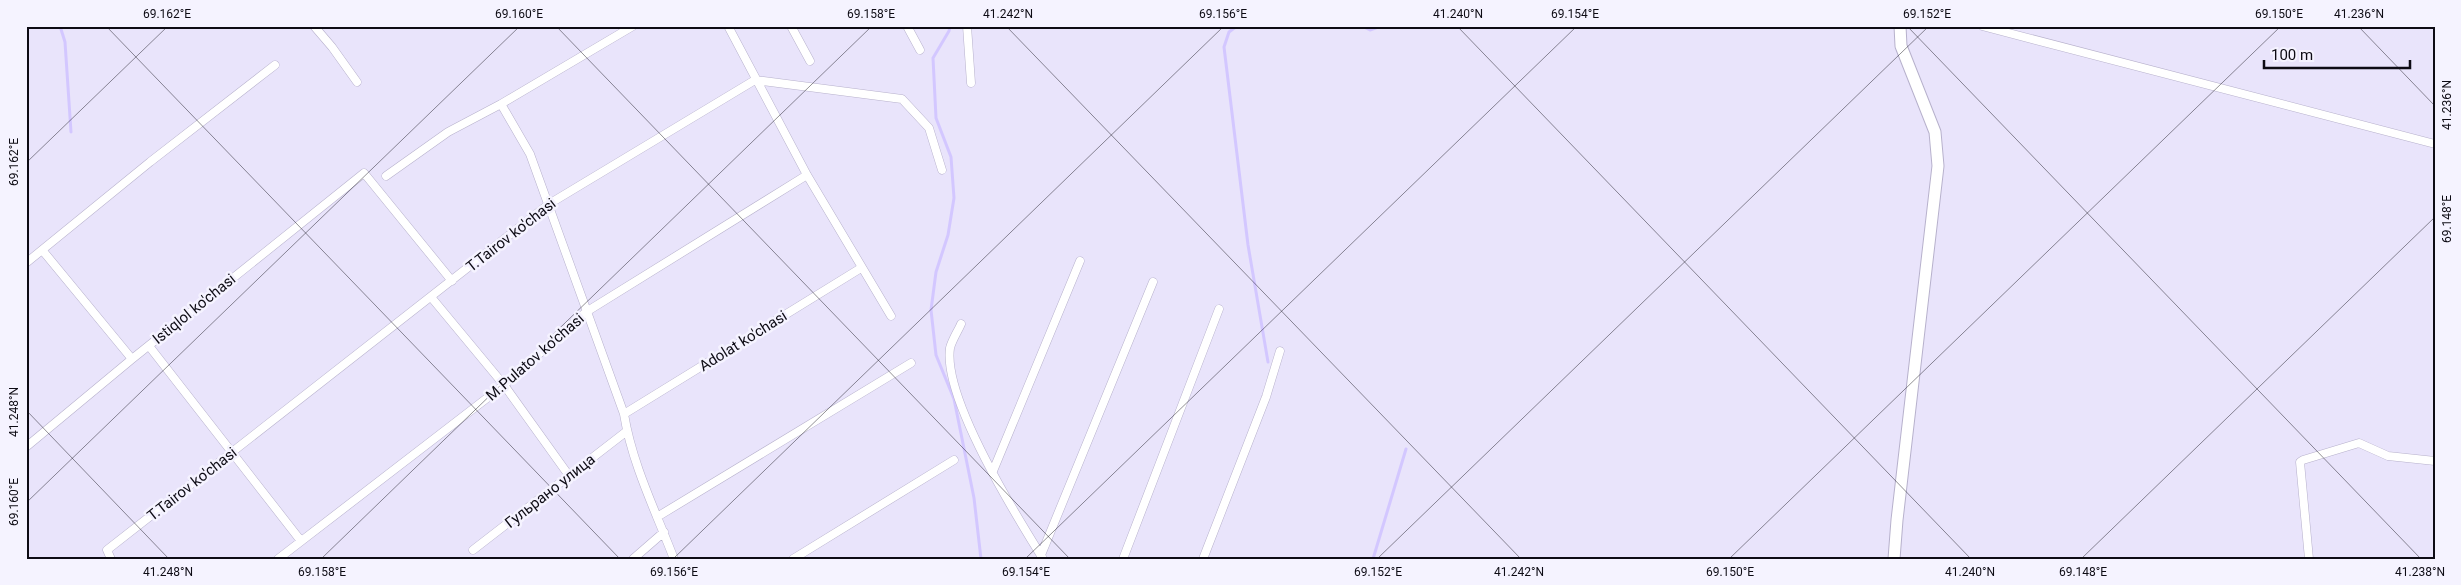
<svg xmlns="http://www.w3.org/2000/svg" width="2461" height="585" viewBox="0 0 2461 585" font-family="Roboto,sans-serif">
  <rect width="100%" height="100%" fill="#e9e4fb"/>
  <g fill="none" stroke-linecap="round" stroke-linejoin="round">
    <path stroke="#d3c7ff" stroke-width="3" d="M60 26 65 42 71 132
      M950 26 949 31 933 58 936 118 951 157 954 198 948 235 936 272 931 310 936 355 954 399 974 498 981 559
      M1237 26 1229 32 1224 47 1248 245 1268 362
      M1362 26 1370 30 1381 26
      M1373 559 1406 449"/>
    <g stroke="#b7b1cc" stroke-width="9">
      <path id="street" d="M314 26 332 47 357 82
        M633 26 501 104 530 154 624 414C632 464 656 512 674 559
        M728 26 807 175 891 316
        M791 26 810 61
        M907 26 920 50
        M967 26 971 83
        M1982 26 2435 144
        M386 176 448 132 501 104
        M43 251 132 359
        M26 263 150 162 275 65
        M431 297 504 385 570 477
        M961 324C958 331 952 340 950 348 943 397 1015 514 1042 557
        M149 346 301 541
        M624 414 861 268
        M26 447 132 359 364 173 452 281
        M993 471 1080 261
        M657 517 911 363
        M473 550 627 431
        M1041 555 1153 282
        M111 559 107 550 549 204 755 80 902 99 929 128 942 170
        M278 559 504 385 586 312 807 175
        M633 559 664 532
        M793 559 954 460
        M1123 559 1219 309
        M1203 559 1266 397 1280 351
        M2309 559 2300 462 2303 460 2359 443 2388 456 2435 461"/>
    </g>
    <g stroke="#b7b1cc" stroke-width="13">
      <path id="secondary" d="M1894 559 1897 520 1938 166 1935 132 1901 46 1900 26"/>
    </g>
    <use href="#street" stroke="#fff" stroke-width="8"/>
    <use href="#secondary" stroke="#fff" stroke-width="11"/>
  </g>
  <path fill="none" stroke="#0d0b14" stroke-width="1" stroke-opacity="0.45" d="M106 26 620 559M556 26 1070 559M1006 26 1521 559M1457 26 1971 559M1907 26 2421 559M2358 26 2435 106M26 163 168 26M26 410 169 559M26 503 520 26M321 559 872 26M673 559 1224 26M1025 559 1577 26M1377 559 1929 26M1729 559 2281 26M2081 559 2435 217M2433 559 2435 557"/>
  <g text-anchor="middle" dominant-baseline="central" stroke-width="5" stroke-linejoin="round" paint-order="stroke">
    <g font-size="15" fill="#0d0b14" stroke="#f5f3ff">
      <text transform="translate(511 235) rotate(-38)">T.Tairov ko'chasi</text>
      <text transform="translate(194 309) rotate(-39)">Istiqlol ko'chasi</text>
      <text transform="translate(743 341) rotate(-32)">Adolat ko'chasi</text>
      <text transform="translate(535 357) rotate(-41)">M.Pulatov ko'chasi</text>
      <text transform="translate(192 484) rotate(-38)">T.Tairov ko'chasi</text>
      <text transform="translate(550 491) rotate(-38)">Гульрано улица</text>
    </g>
  </g>
  <rect width="2461" height="585" fill="none" stroke="#f5f3ff" stroke-width="55"/>
  <path d="M2264 60v8h146v-8" fill="none" stroke="#0d0b14" stroke-width="2.5"/>
  <text x="2271" y="60" font-size="15" fill="#0d0b14" stroke="#f5f3ff" stroke-width="4" paint-order="stroke">100 m</text>
  <rect x="28" y="28" width="2406" height="530" fill="none" stroke="#0d0b14" stroke-width="2"/>
  <g font-size="12" text-anchor="middle" fill="#0d0b14">
    <text x="167" y="18">69.162°E</text>
    <text x="519" y="18">69.160°E</text>
    <text x="871" y="18">69.158°E</text>
    <text x="1008" y="18">41.242°N</text>
    <text x="1223" y="18">69.156°E</text>
    <text x="1458" y="18">41.240°N</text>
    <text x="1575" y="18">69.154°E</text>
    <text x="1927" y="18">69.152°E</text>
    <text x="2279" y="18">69.150°E</text>
    <text x="2359" y="18">41.236°N</text>
    <text transform="translate(2447 105) rotate(-90)" y="4">41.236°N</text>
    <text transform="translate(14 162) rotate(-90)" y="4">69.162°E</text>
    <text transform="translate(2447 219) rotate(-90)" y="4">69.148°E</text>
    <text transform="translate(14 412) rotate(-90)" y="4">41.248°N</text>
    <text transform="translate(14 502) rotate(-90)" y="4">69.160°E</text>
    <text x="168" y="576">41.248°N</text>
    <text x="322" y="576">69.158°E</text>
    <text x="674" y="576">69.156°E</text>
    <text x="1026" y="576">69.154°E</text>
    <text x="1378" y="576">69.152°E</text>
    <text x="1519" y="576">41.242°N</text>
    <text x="1730" y="576">69.150°E</text>
    <text x="1970" y="576">41.240°N</text>
    <text x="2083" y="576">69.148°E</text>
    <text x="2420" y="576">41.238°N</text>
  </g>
</svg>
